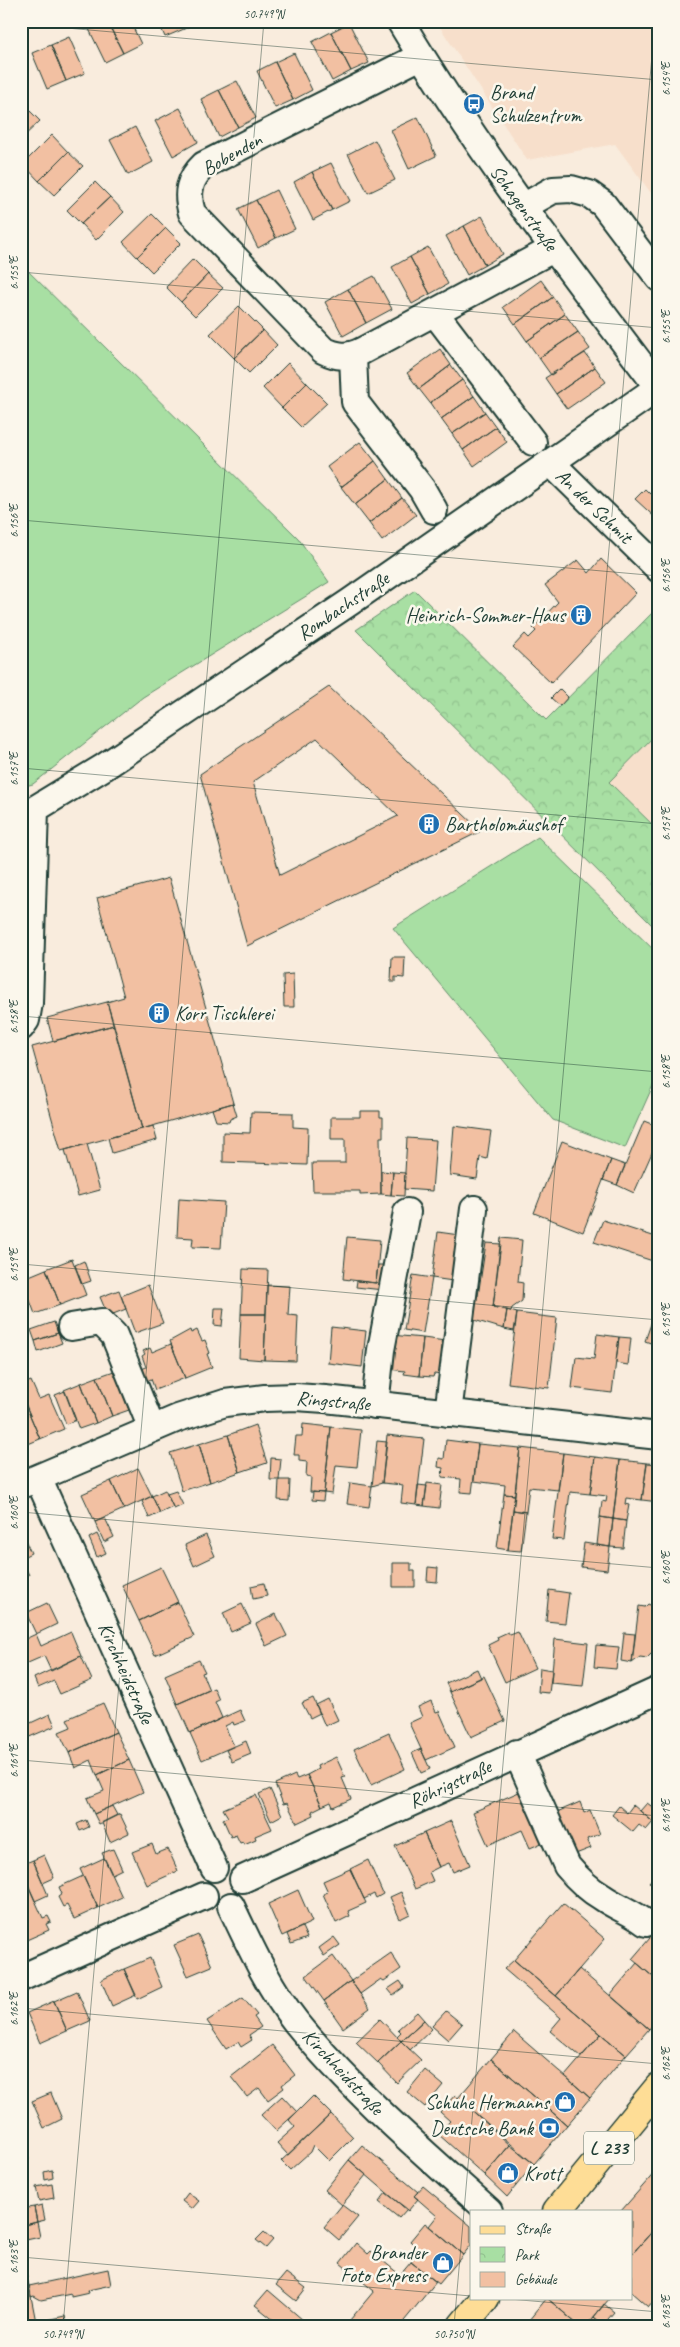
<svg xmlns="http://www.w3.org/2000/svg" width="680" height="2347" viewBox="0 0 680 2347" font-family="Caveat,sans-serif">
  <defs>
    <pattern id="park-crowns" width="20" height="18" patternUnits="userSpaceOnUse" patternTransform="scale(1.25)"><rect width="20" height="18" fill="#a8dfa3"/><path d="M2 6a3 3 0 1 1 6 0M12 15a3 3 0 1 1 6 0" fill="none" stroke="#90c08d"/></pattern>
  </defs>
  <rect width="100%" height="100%" fill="#f9ecdd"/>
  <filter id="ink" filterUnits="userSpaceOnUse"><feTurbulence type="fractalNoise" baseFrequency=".02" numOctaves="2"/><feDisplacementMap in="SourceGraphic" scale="10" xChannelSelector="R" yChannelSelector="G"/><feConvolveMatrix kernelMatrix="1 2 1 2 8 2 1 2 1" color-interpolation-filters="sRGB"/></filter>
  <g filter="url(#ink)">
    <path fill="#f7dfcb" d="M436 21H659V204L615 144 527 160Z
      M659 731V831L609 782Z"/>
    <path fill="#a8dfa3" stroke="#648e6c" d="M21 264 298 538 329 582 143 697 33 784 21 787Z
      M538 837 659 955V1072L625 1148 553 1120 393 928Z"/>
    <path fill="url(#park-crowns)" stroke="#648e6c" d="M415 590 546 720 659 606V731L609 782 659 831V932L356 630Z"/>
    <path fill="#f2c0a2" stroke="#1f3d34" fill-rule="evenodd" d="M95 21H107L123 53 105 62 87 25Z
      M107 21H130L141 44 123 53Z
      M158 21H181L184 29 165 37Z
      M181 21H199L184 29Z
      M643 21H659V37Z
      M349 23 369 63 351 71 331 32Z
      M331 32 351 71 332 81 312 42Z
      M69 37 85 73 66 81 51 45Z
      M51 45 66 81 47 89 32 53Z
      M294 53 312 90 293 100 275 62Z
      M275 62 293 100 275 108 257 71Z
      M237 81 256 118 238 127 219 90Z
      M219 90 238 127 219 137 201 99Z
      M25 106 40 121 21 139V110Z
      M180 108 198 142 173 156 155 121Z
      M418 117 436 156 409 169 391 130Z
      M135 127 153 162 128 175 110 140Z
      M52 135 68 152 39 181 23 164Z
      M375 140 395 180 368 193 348 154Z
      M68 152 83 166 54 195 39 181Z
      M331 163 350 201 332 210 312 172Z
      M312 172 332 210 313 220 294 182Z
      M95 182 110 197 81 224 67 210Z
      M276 190 295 229 276 238 256 200Z
      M110 197 124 212 96 240 81 224Z
      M256 200 276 238 258 248 238 209Z
      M152 214 166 228 137 257 123 242Z
      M482 216 503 254 485 265 464 226Z
      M464 226 485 265 467 275 446 236Z
      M166 228 181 243 152 272 137 257Z
      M428 247 448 284 430 294 410 257Z
      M410 257 430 294 412 304 392 267Z
      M193 259 208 274 181 302 166 287Z
      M208 274 223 288 195 316 181 302Z
      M374 276 392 309 366 323 348 289Z
      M541 280 553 297 515 324 503 307Z
      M348 289 366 323 343 336 325 302Z
      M553 297 565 314 527 341 515 324Z
      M239 306 263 330 234 358 210 334Z
      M565 314 578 332 539 358 527 341Z
      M263 330 277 345 249 373 234 358Z
      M578 332 590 349 551 375 539 358Z
      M440 349 451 365 419 389 407 373Z
      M585 353 595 367 556 394 545 378Z
      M288 363 307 383 282 408 263 388Z
      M451 365 462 380 430 403 419 389Z
      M595 367 606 382 567 409 556 394Z
      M462 380 474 396 441 419 430 403Z
      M307 383 327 403 301 427 282 408Z
      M474 396 485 412 452 434 441 419Z
      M485 412 496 427 463 450 452 434Z
      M496 427 507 442 474 466 463 450Z
      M360 442 375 461 341 487 327 467Z
      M375 461 388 479 355 505 341 487Z
      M388 479 402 498 369 523 355 505Z
      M659 485V521L635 499 645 489 650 494Z
      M402 498 416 515 382 541 369 523Z
      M601 559 636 593 551 683 513 647 525 634 529 638 536 631 533 628 558 602 545 585 578 560 589 573Z
      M329 687 481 831 247 946 200 774ZM317 738 398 816 280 875 253 782Z
      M560 689 568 697 560 706 551 698Z
      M169 878 233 1103 142 1129 107 1002 124 997 97 898Z
      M392 957H405L404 978 395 977V982H391Z
      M293 974 294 1007H284L283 975Z
      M107 1002 114 1025 53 1041 47 1018Z
      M114 1025 142 1129 61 1151 32 1047Z
      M233 1103 237 1116 230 1119 229 1122 216 1121 212 1109Z
      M360 1111H380V1117H383V1137H380L381 1194 360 1195V1191H313L312 1163H345V1139H331V1117H360Z
      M251 1112 293 1113V1127L308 1128 307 1165 223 1162V1132L250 1133Z
      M644 1121 659 1127V1137L634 1193 617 1185Z
      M153 1126 157 1140 112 1153 108 1138Z
      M454 1126 491 1131 487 1159 480 1157 477 1179 450 1175Z
      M407 1138 436 1140 432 1191 404 1189Z
      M562 1141 611 1160 583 1232 534 1213Z
      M87 1144 100 1190 78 1196 65 1150Z
      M611 1160 625 1165 617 1185 603 1180Z
      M381 1171 393 1172 391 1195 381 1194Z
      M393 1172 405 1173 404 1196 391 1195Z
      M179 1199 224 1202 221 1248 192 1247 193 1238 177 1237Z
      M603 1220 659 1238V1263L594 1242Z
      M438 1232 466 1236 460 1282 432 1278Z
      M347 1237 380 1240 376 1283 343 1279Z
      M501 1238 522 1240 518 1282 523 1283 522 1301 512 1308 511 1311 493 1307Z
      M486 1243 501 1244 493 1307 507 1310 504 1329 464 1317 470 1293 478 1296Z
      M72 1259 86 1295 60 1305 46 1269Z
      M84 1261 91 1281 82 1284 75 1265Z
      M378 1265H386L383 1290 356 1287 357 1281 376 1283Z
      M46 1269 60 1305 35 1314 22 1279Z
      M243 1269 268 1270 266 1314H241Z
      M413 1275 432 1278 423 1333 404 1330Z
      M148 1285 163 1323 135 1333 121 1296Z
      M267 1285 290 1286 288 1315 298 1316 296 1361 264 1360Z
      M119 1290 126 1309 108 1316 100 1297Z
      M659 1301V1346L645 1341Z
      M215 1308H224L222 1326 214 1325Z
      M507 1310 517 1313 514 1331 504 1329Z
      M517 1313 557 1318 549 1388 508 1383Z
      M241 1314H266L264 1360 239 1358Z
      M54 1322 58 1333 35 1341 31 1330Z
      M331 1327 366 1331 362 1367 328 1363Z
      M190 1330 191 1333 197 1330 202 1341 205 1340 210 1353 207 1354 212 1367 185 1378 170 1341Z
      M58 1333 62 1343 38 1352 35 1341Z
      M597 1334 619 1337 612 1393 572 1388 576 1357 594 1359Z
      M391 1335 423 1338 419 1376 404 1374 405 1371 388 1369Z
      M619 1337 631 1338 628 1365 616 1363Z
      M423 1338 453 1342 449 1376 434 1374 433 1377 419 1376Z
      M171 1344 185 1378 155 1390 151 1379 145 1382 140 1370 146 1367 142 1356 145 1354 143 1351 150 1348 152 1352Z
      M114 1371 129 1410 112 1416 97 1377Z
      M97 1377 112 1416 96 1423 81 1383Z
      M31 1381 39 1399 49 1395 64 1429 40 1439 21 1394V1385Z
      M81 1383 96 1423 79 1429 64 1390Z
      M65 1391 76 1420 66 1424 55 1395Z
      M21 1394 40 1439 21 1447Z
      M303 1424 331 1427 324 1493 310 1492 311 1477 306 1476 307 1462 299 1461V1455H294L296 1436H302Z
      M255 1425 267 1463 240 1472 228 1435Z
      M331 1427 361 1430 357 1467 336 1465 332 1494 324 1493Z
      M228 1435 240 1472 210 1482 199 1444Z
      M387 1435 424 1439 416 1505 401 1503 403 1485 382 1483Z
      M446 1440 478 1444 472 1493 460 1492 461 1479 442 1477 443 1468 438 1467 439 1458 444 1459Z
      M377 1441 387 1442 382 1483 372 1486Z
      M199 1444 210 1482 182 1491 170 1453Z
      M478 1444 520 1448 515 1495 504 1494 505 1485 474 1481Z
      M520 1448 563 1453 558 1490 529 1487 526 1512 513 1510Z
      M563 1453 595 1457 590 1494 570 1492 564 1540 552 1539Z
      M595 1457 620 1460 613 1519 600 1517 602 1501 606 1502 607 1496 590 1494Z
      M271 1458 281 1459 279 1480H270Z
      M620 1460 647 1463 642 1500 626 1498 625 1504 629 1505 626 1521 613 1519Z
      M647 1463 659 1464V1502L642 1500Z
      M138 1468 152 1496 124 1509 111 1481Z
      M279 1480H290L289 1501 278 1500Z
      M111 1481 124 1509 95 1522 82 1494Z
      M350 1483 372 1486 369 1507 347 1504Z
      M427 1483 442 1485 439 1508 424 1506Z
      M418 1485 427 1486 424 1506 416 1505Z
      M165 1490 173 1507 160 1513 152 1496Z
      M176 1491 183 1505 174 1509 167 1494Z
      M313 1492 324 1493 323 1501 312 1500Z
      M504 1494 515 1495 508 1550 497 1548Z
      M152 1496 160 1513 149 1518 142 1501Z
      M513 1510 526 1512 521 1551 508 1550Z
      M600 1517 613 1519 610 1547 597 1545Z
      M105 1518 114 1537 104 1542 95 1522Z
      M613 1519 626 1521 623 1548 610 1547Z
      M21 1531 31 1553 21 1558Z
      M97 1534 106 1553 97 1557 89 1538Z
      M206 1535 215 1556 194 1566 185 1545Z
      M584 1543 610 1547 607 1570 581 1567Z
      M21 1559 29 1575 21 1578Z
      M393 1563H411V1571H415V1587H393Z
      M161 1567 178 1602 139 1621 122 1585Z
      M428 1567 438 1568 437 1582 427 1581Z
      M264 1583 267 1596 253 1599 251 1586Z
      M549 1590 569 1593 565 1623 546 1621Z
      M178 1602 194 1637 155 1655 139 1621Z
      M47 1603 57 1624 36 1634 26 1613Z
      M242 1604 251 1623 231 1632 223 1613Z
      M648 1604 659 1609 656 1654H651L647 1658 640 1657 632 1663 639 1606 645 1607Z
      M276 1614 287 1636 266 1646 256 1624Z
      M71 1632 81 1656 51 1671 44 1656 21 1666V1641L36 1634 41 1646Z
      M508 1632 510 1635 518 1632 535 1668 505 1682 488 1645 498 1640 497 1637Z
      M624 1633 635 1634 632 1663 621 1661Z
      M555 1639 588 1643 583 1686 551 1683Z
      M596 1645 619 1647 616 1669 594 1667Z
      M81 1656 92 1680 60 1694 54 1681 38 1688 34 1678Z
      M199 1660 205 1672 202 1673 209 1690 177 1704 165 1675Z
      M540 1668 552 1670 549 1693 538 1692Z
      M477 1669 481 1678 450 1692 446 1683Z
      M484 1676 505 1721 471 1737 450 1692Z
      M214 1688 219 1700 215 1702 222 1718 190 1733 177 1704Z
      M313 1698 320 1713 310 1718 302 1703Z
      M328 1699 338 1720 325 1726 316 1705Z
      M431 1701 436 1712 439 1711 455 1747 426 1760 409 1723 422 1717 418 1707Z
      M103 1703 116 1732 69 1753 59 1732 71 1727 67 1719Z
      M240 1710 245 1721 234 1725 233 1722 225 1726 234 1746 202 1760 190 1733Z
      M50 1714 55 1726 27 1738 22 1727Z
      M116 1732 129 1760 97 1775 91 1760 75 1768 69 1753Z
      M389 1733 405 1769 371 1785 354 1749Z
      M246 1741 251 1754 232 1762 226 1750Z
      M421 1749 430 1769 421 1773 412 1753Z
      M336 1757 345 1777 342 1778 351 1799 333 1807 331 1802 322 1806 307 1775 318 1769 317 1766Z
      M129 1760 143 1792 94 1814 87 1798 104 1791 97 1775Z
      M295 1775 297 1779 307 1775 322 1806 312 1811 314 1815 297 1823 287 1803 283 1804 275 1784Z
      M528 1788 551 1839 530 1848 522 1830 488 1845 473 1812Z
      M270 1789 282 1815 271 1821 259 1794Z
      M256 1795 272 1829 255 1836 256 1839 244 1844 243 1842 240 1843 236 1835 231 1837 223 1819 228 1817 223 1809Z
      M580 1802 584 1813 590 1810 600 1834 587 1839 591 1848 568 1857 550 1815Z
      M647 1803 654 1808 659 1803V1827L640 1811Z
      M633 1805 653 1822 646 1830 639 1825 633 1832 612 1815 619 1806 627 1813Z
      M112 1806 117 1815 99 1824 94 1814Z
      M120 1814 129 1833 110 1842 102 1823Z
      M86 1820 89 1827 80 1831 77 1824Z
      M451 1821 470 1865 453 1872 449 1863 439 1867 424 1833Z
      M424 1833 439 1867 429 1872 433 1881 415 1889 395 1846Z
      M152 1844 156 1854 168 1849 178 1871 147 1885 132 1852Z
      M113 1849 122 1869 112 1874 102 1853Z
      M44 1855 54 1878 43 1883 33 1860Z
      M104 1858 122 1897 98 1908 80 1869Z
      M33 1860 48 1895 35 1901 21 1869V1865Z
      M368 1860 383 1894 376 1898 374 1894 364 1899 350 1869Z
      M350 1869 366 1903 348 1911 350 1916 336 1923 323 1894 328 1892 323 1881Z
      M659 1871V1891L649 1882Z
      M83 1876 98 1908 74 1919 67 1905 63 1907 58 1897 62 1894 59 1887Z
      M25 1878 43 1918 48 1916 51 1922 46 1924 49 1930 22 1942 21 1880Z
      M298 1890 312 1922 282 1936 268 1904Z
      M401 1892 410 1914 400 1919 390 1897Z
      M563 1903 605 1939 556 1996 514 1960Z
      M659 1923V1982L632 1959 650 1938 640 1930Z
      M302 1927 307 1938 291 1944 287 1934Z
      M198 1935 212 1966 188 1976 174 1945Z
      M334 1937 340 1945 324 1956 319 1948Z
      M391 1953 401 1969 384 1981 381 1979 360 1994 351 1981Z
      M333 1956 351 1981 324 2001 306 1976Z
      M150 1958 162 1987 137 1999 124 1969Z
      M514 1960 601 2034 581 2057 550 2031 561 2018 504 1969Z
      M637 1963 659 1982V2018L649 2029 610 1995Z
      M124 1969 136 1995 112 2006 101 1980Z
      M579 1969 649 2029 626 2055 556 1996Z
      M351 1981 370 2008 343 2028 324 2001Z
      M400 1981 404 1987 393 1995 388 1989Z
      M77 1991 90 2021 67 2031 54 2001Z
      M243 1998 257 2015 254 2017 261 2027 249 2035 252 2040 241 2047 238 2042 226 2049 207 2021Z
      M54 2001 67 2031 40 2043 27 2013Z
      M446 2011 462 2024 448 2040 432 2026Z
      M417 2012 424 2020 401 2041 397 2036 401 2032 398 2029Z
      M380 2019 401 2041 378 2063 356 2042Z
      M424 2020 432 2029 410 2050 401 2041Z
      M514 2032 590 2098 567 2125 491 2059Z
      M601 2034 626 2055 590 2098 565 2076Z
      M401 2041 421 2060 397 2083 378 2063Z
      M272 2045 295 2075 282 2085 284 2088 268 2100 259 2088 247 2097 231 2077Z
      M491 2059 567 2125 534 2164 458 2098Z
      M425 2070 443 2085 425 2107 407 2092Z
      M51 2093 62 2119 44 2128 32 2101Z
      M455 2095 510 2145 484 2175 438 2134 450 2121 440 2112Z
      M282 2096 297 2112 276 2131 261 2115Z
      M313 2096 331 2114 288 2155 277 2143 295 2127 289 2120Z
      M331 2114 353 2137 329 2161 313 2145 310 2152 290 2170 281 2161Z
      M21 2125 29 2160 21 2161Z
      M362 2145 418 2192 414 2196 418 2199 408 2211 349 2160Z
      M510 2145 534 2164 507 2197 484 2175Z
      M349 2160 366 2175 342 2205 325 2190Z
      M52 2170 53 2178 45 2180 44 2172Z
      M657 2170 659 2224 631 2255V2211H621Z
      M52 2184 54 2198 39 2201 36 2187Z
      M423 2186 471 2226V2245L463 2255 429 2226 437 2216 414 2196Z
      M188 2193 199 2201 192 2209 182 2201Z
      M386 2193 407 2209 399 2218 379 2202Z
      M42 2205 45 2220 37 2222 34 2207Z
      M342 2205 358 2217 339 2240 324 2227Z
      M34 2207 37 2222 21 2226V2209Z
      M37 2222 40 2237 26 2240 25 2235 21 2236V2226Z
      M425 2223 463 2255 439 2284 411 2262 420 2250 410 2241Z
      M659 2224V2294L648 2307 631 2292V2255Z
      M264 2232 273 2240 266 2248 256 2240Z
      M356 2243 368 2254 371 2251 400 2275 411 2262 436 2282 400 2326H345L374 2291 340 2263Z
      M23 2262 29 2286 21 2287V2263Z
      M108 2269 111 2285 88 2290 89 2293 71 2297V2294L41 2300 34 2296 31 2297 29 2286Z
      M286 2273 306 2288 296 2301 276 2285Z
      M29 2286 36 2322 21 2326V2287Z
      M268 2290 310 2326H281L255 2305Z
      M547 2298H610L586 2326H579Z
      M547 2298 579 2326H524Z
      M604 2304 614 2312 603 2325 594 2317Z
      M65 2316 67 2326H37L36 2322Z
      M594 2317 603 2325 604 2326H586Z"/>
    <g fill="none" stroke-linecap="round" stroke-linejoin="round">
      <g stroke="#1f3d34" stroke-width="30">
        <path id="minor" d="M400 21C477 150 568 268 658 387
          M421 56 204 165C189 179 186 193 192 213L323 350C337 357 348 358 362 351L553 249
          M523 207 553 190 571 189 589 194 603 204 659 278
          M435 313 533 442
          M353 356 355 402 422 489 434 510
          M551 463 659 569
          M21 815 35 809 104 767 350 602 659 387
          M21 1027 26 1020 29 1003 35 809
          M71 1327 101 1322 114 1335 152 1429
          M375 1405 381 1350 407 1212
          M448 1413 474 1209
          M38 1478 214 1868
          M21 1485 178 1418 225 1403 265 1398 296 1397 325 1399 659 1436
          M517 1753 567 1866C577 1878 588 1889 602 1897 616 1907 632 1912 646 1923
          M243 1879 659 1690
          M231 1906C250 1946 269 1988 296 2022 353 2092 422 2151 489 2211
          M21 1978 204 1896"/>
      </g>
      <g stroke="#1f3d34" stroke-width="31">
        <path id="major" d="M557 2211 659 2087
          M462 2326 485 2298"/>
      </g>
      <use href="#minor" stroke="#fbf7ec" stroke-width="26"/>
      <use href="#major" stroke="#fedd96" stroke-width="28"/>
    </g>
  </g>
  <path fill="none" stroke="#1f3d34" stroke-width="1" stroke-opacity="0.45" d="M21 24 659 80M21 272 659 328M21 520 659 576M21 768 659 824M21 1016 659 1072M21 1264 659 1320M21 1512 659 1568M21 1760 659 1816M21 2008 659 2064M21 2257 471 2296M498 2298 659 2312M63 2326 264 21M454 2326 655 21"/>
  <defs>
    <g id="bus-disc" transform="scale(1.125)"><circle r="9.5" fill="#1f6fb2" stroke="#fbf7ec"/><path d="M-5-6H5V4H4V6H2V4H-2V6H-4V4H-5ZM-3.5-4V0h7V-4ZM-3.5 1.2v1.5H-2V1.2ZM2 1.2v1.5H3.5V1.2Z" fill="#fff"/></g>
    <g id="building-disc" transform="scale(1.125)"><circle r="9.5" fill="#1f6fb2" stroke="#fbf7ec"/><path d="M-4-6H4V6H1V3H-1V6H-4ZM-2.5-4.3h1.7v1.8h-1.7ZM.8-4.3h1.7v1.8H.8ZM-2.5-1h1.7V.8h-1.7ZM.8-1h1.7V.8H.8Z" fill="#fff"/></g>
    <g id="shop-disc" transform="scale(1.125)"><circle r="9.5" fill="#1f6fb2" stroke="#fbf7ec"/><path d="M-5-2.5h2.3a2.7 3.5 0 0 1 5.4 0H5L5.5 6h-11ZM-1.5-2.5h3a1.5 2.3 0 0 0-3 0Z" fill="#fff"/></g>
    <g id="bank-disc" transform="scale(1.125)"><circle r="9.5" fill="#1f6fb2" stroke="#fbf7ec"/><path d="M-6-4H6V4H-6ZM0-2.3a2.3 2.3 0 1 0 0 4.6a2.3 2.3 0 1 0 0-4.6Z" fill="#fff"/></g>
  </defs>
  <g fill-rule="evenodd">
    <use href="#bus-disc" x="474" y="104"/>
    <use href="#building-disc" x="581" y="615"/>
    <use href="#building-disc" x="429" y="824"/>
    <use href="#building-disc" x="159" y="1013"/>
    <use href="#shop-disc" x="565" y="2102"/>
    <use href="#bank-disc" x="549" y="2128"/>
    <use href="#shop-disc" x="508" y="2173"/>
    <use href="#shop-disc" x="443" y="2263"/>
  </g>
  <g text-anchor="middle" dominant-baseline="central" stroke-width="5" stroke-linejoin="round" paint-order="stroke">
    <rect fill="#fbf7ec" stroke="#61756b" stroke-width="1" x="584" y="2131.5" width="50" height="33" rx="4"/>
    <g font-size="19" font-weight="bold" fill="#1f3d34">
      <text x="609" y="2148">L 233</text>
    </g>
    <g font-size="20" fill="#1f3d34" stroke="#fbf7ec" text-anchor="start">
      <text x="490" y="92">Brand<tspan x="490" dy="23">Schulzentrum</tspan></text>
      <text x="565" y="615" text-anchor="end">Heinrich-Sommer-Haus</text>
      <text x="445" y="824">Bartholomäushof</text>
      <text x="175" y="1013">Korr Tischlerei</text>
      <text x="549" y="2102" text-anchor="end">Schuhe Hermanns</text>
      <text x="533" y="2128" text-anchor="end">Deutsche Bank</text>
      <text x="524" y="2173">Krott</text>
      <text x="427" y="2252" text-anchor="end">Brander<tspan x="427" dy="23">Foto Express</tspan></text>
    </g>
    <g font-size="20" fill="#1f3d34" stroke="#fbf7ec">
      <text transform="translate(232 154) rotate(-30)">Bobenden</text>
      <text transform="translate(524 208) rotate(54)">Schagenstraße</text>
      <text transform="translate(594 506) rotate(44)">An der Schmit</text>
      <text transform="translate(343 606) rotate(-34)">Rombachstraße</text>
      <text transform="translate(333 1401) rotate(5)">Ringstraße</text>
      <text transform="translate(126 1673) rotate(66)">Kirchheidstraße</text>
      <text transform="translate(450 1784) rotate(-25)">Röhrigstraße</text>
      <text transform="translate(343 2072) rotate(47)">Kirchheidstraße</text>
    </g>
  </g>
  <rect width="680" height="2347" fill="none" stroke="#fbf7ec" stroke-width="55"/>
  <rect x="470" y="2210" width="162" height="90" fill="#fbf7ec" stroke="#a3ada2"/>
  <rect x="480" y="2226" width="25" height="8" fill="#fedd96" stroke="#a3ada2"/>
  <text x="515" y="2234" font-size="15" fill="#1f3d34">Straße</text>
  <rect x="480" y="2247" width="25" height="15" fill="url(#park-crowns)" stroke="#a3ada2"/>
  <text x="515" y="2260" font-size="15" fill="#1f3d34">Park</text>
  <rect x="480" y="2272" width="25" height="15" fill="#f2c0a2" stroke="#a3ada2"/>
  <text x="515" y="2284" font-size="15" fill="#1f3d34">Gebäude</text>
  <rect x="28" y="28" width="624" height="2292" fill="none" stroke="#1f3d34" stroke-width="2"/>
  <g font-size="12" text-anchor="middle" fill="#1f3d34">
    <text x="264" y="18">50.749°N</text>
    <text transform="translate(666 79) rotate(-90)" y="4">6.154°E</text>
    <text transform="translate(14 273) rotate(-90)" y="4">6.155°E</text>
    <text transform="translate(666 327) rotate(-90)" y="4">6.155°E</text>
    <text transform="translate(14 521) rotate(-90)" y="4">6.156°E</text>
    <text transform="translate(666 576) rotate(-90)" y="4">6.156°E</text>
    <text transform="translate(14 769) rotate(-90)" y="4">6.157°E</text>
    <text transform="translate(666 824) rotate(-90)" y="4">6.157°E</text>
    <text transform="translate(14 1017) rotate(-90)" y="4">6.158°E</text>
    <text transform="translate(666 1072) rotate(-90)" y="4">6.158°E</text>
    <text transform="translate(14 1265) rotate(-90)" y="4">6.159°E</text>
    <text transform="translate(666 1320) rotate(-90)" y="4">6.159°E</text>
    <text transform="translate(14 1513) rotate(-90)" y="4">6.160°E</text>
    <text transform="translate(666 1568) rotate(-90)" y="4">6.160°E</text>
    <text transform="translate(14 1761) rotate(-90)" y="4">6.161°E</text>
    <text transform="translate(666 1816) rotate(-90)" y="4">6.161°E</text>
    <text transform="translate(14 2009) rotate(-90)" y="4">6.162°E</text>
    <text transform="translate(666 2064) rotate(-90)" y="4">6.162°E</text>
    <text transform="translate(14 2257) rotate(-90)" y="4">6.163°E</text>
    <text transform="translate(666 2312) rotate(-90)" y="4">6.163°E</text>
    <text x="63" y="2338">50.749°N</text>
    <text x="454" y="2338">50.750°N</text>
  </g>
</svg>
